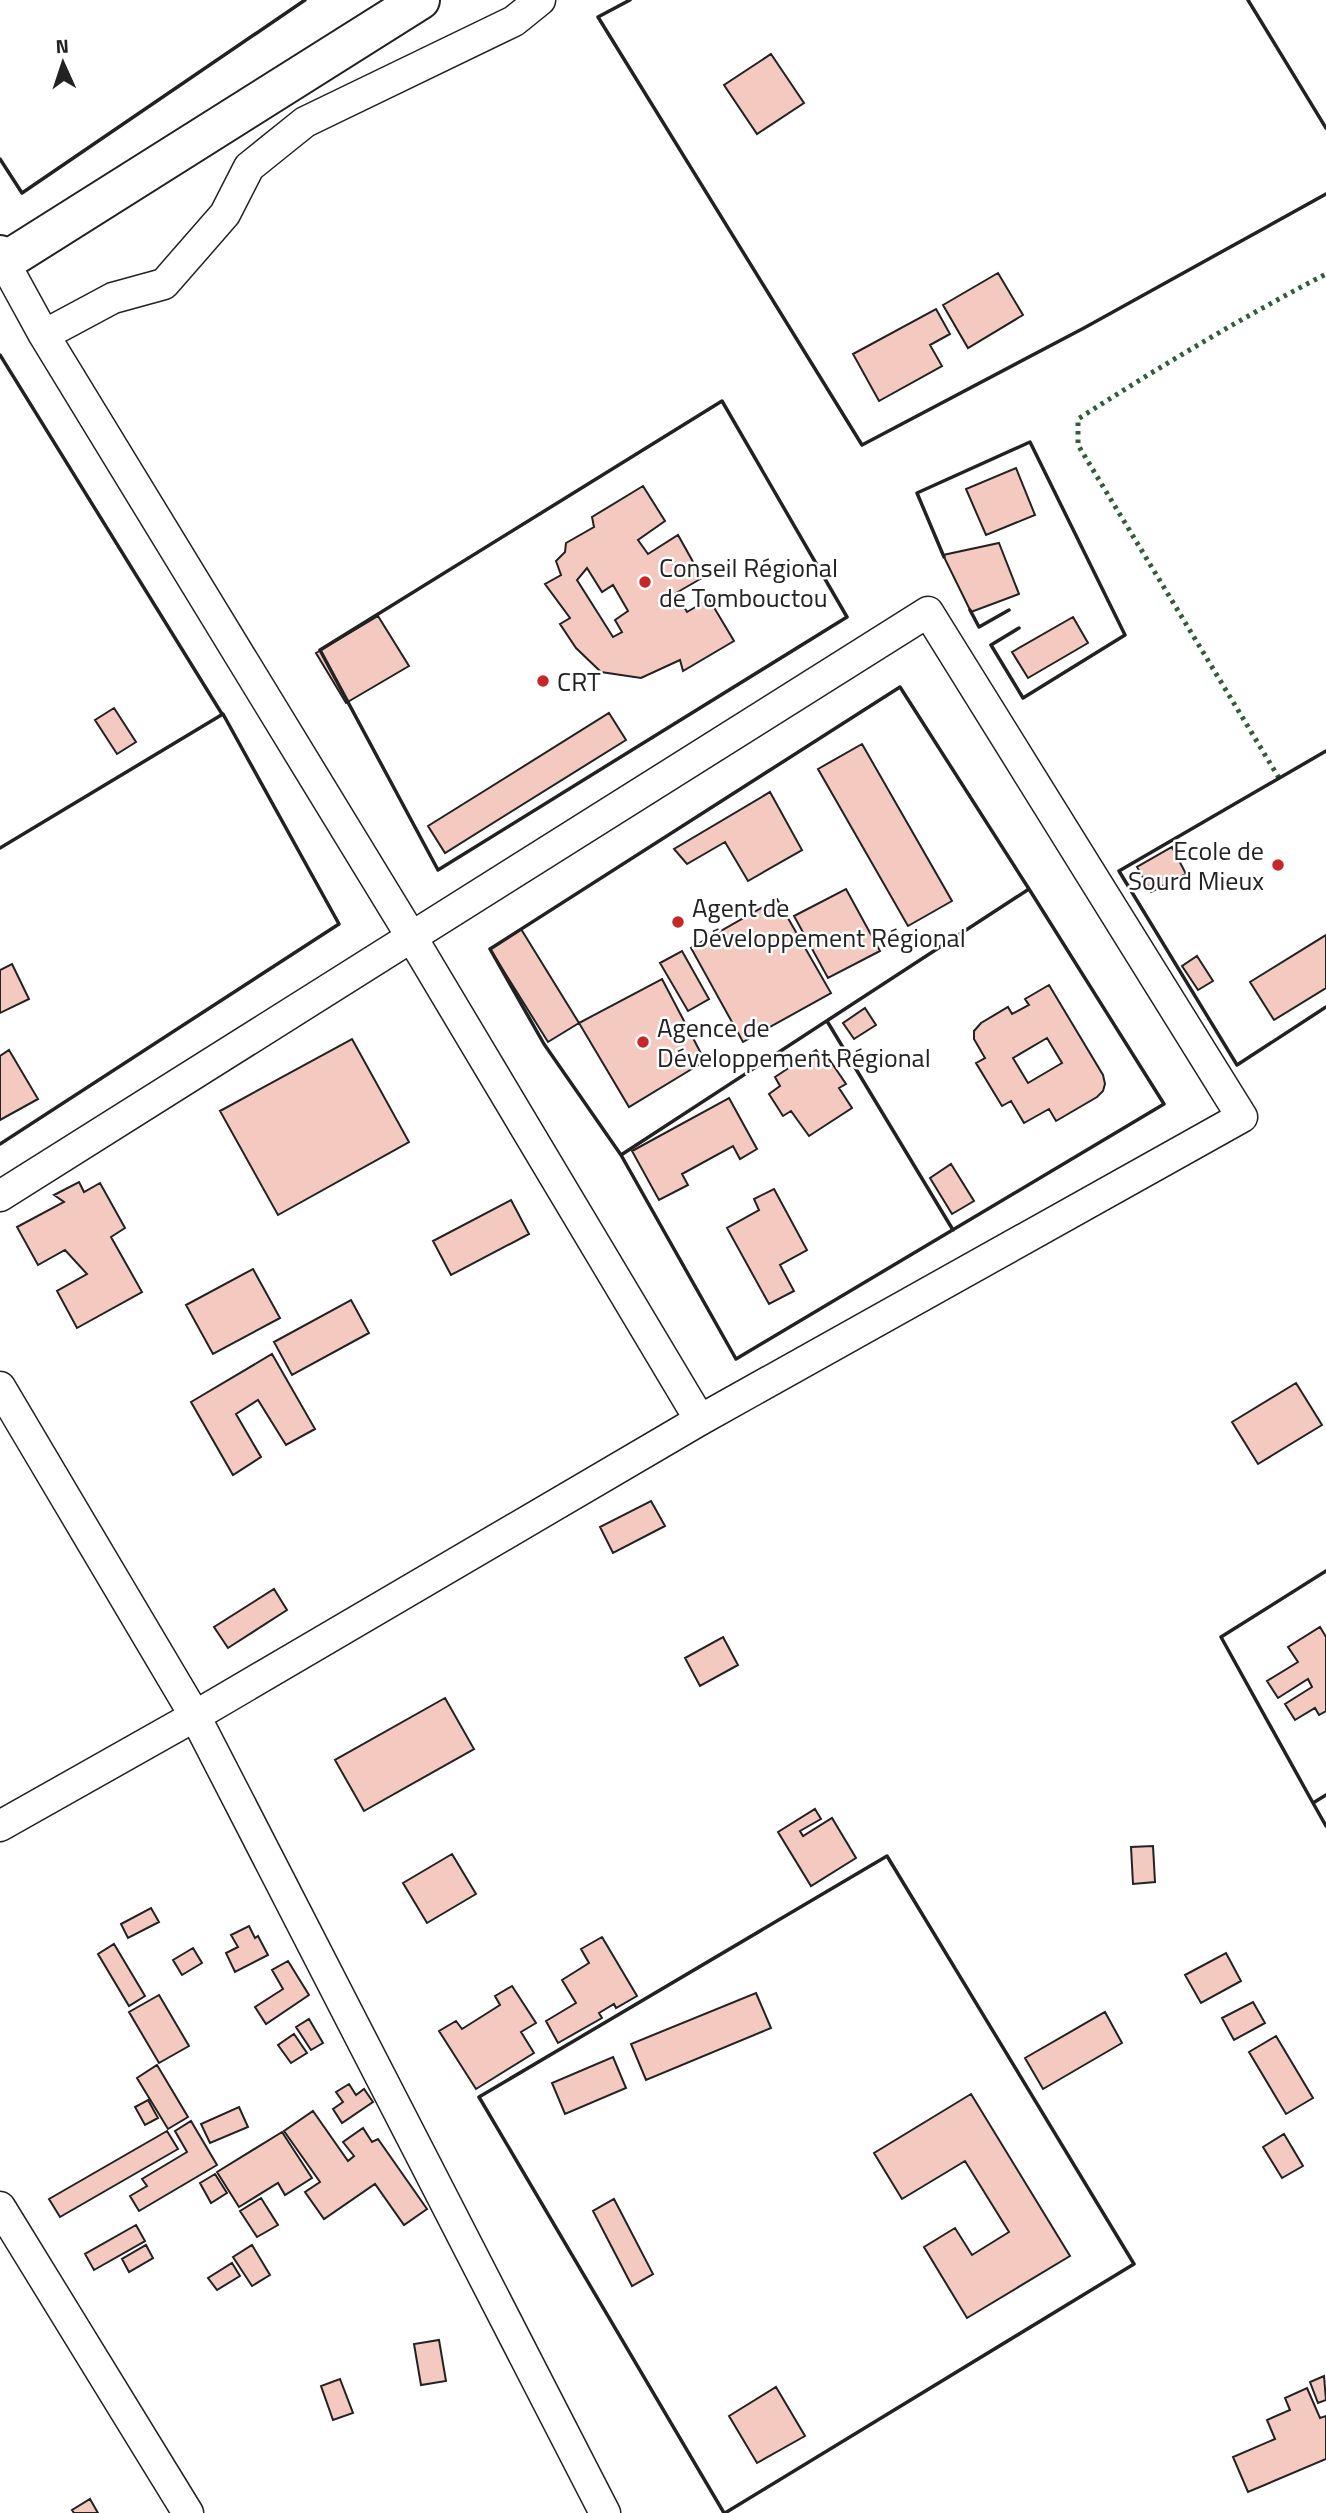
<svg xmlns="http://www.w3.org/2000/svg" width="1326" height="2513" viewBox="0 0 1326 2513" font-family="'Titillium Web',sans-serif">
  <rect width="100%" height="100%" fill="#fff"/>
  <path fill="#f3c9c0" stroke="#222" stroke-width="2" fill-rule="evenodd" d="M771 54 804 103 757 134 724 85Z
    M998 273 1023 315 968 348 943 305Z
    M936 309 950 334 930 345 942 366 879 401 853 354Z
    M1016 468 1035 515 986 535 966 489Z
    M643 486 665 521 638 540 648 554 678 535 702 578 676 593 687 612 709 599 734 641 683 671 680 660 641 678 601 672 576 648 560 624 570 618 545 584 561 575 556 561 565 552 566 543 594 527 592 517ZM587 568 602 592 613 585 628 611 615 620 622 632 613 637 577 580Z
    M999 543 1019 594 971 612 943 555Z
    M378 616 409 666 346 703 316 653Z
    M1073 617 1088 643 1028 678 1012 652Z
    M114 708 136 742 117 754 95 720Z
    M609 713 626 740 445 853 428 826Z
    M862 744 952 901 908 926 818 769Z
    M770 792 802 850 748 881 725 842 687 864 674 849Z
    M1172 847 1186 874 1151 892 1137 867Z
    M846 889 880 951 828 978 794 916Z
    M777 899 831 993 743 1042 691 948Z
    M521 929 579 1023 548 1042 490 949Z
    M1326 935V988L1274 1020 1250 982Z
    M682 951 709 999 688 1011 660 963Z
    M1197 956 1213 981 1198 990 1182 966Z
    M12 964 29 999 0 1013V970Z
    M662 979 705 1061 629 1107 579 1023Z
    M1049 985 1103 1075 1105 1084 1103 1091 1097 1097 1056 1121 1049 1109 1024 1123 1011 1101 1002 1106 976 1063 985 1058 974 1039V1031L981 1023 1008 1007 1012 1014 1029 1005 1025 999ZM1047 1038 1062 1063 1028 1083 1013 1058Z
    M865 1008 876 1025 854 1039 843 1023Z
    M352 1039 409 1142 278 1215 220 1111Z
    M9 1050 38 1099 0 1120V1056Z
    M816 1050 823 1060 829 1059 846 1084 839 1088 852 1108 809 1136 791 1111 783 1116 769 1094 780 1086 775 1077Z
    M729 1098 757 1149 740 1159 733 1146 682 1174 688 1185 659 1200 632 1151Z
    M951 1164 974 1201 952 1214 930 1178Z
    M79 1182 84 1192 100 1183 125 1228 111 1237 142 1292 77 1328 57 1291 87 1274 65 1250 38 1265 17 1227 64 1202 54 1195Z
    M774 1189 807 1250 780 1265 794 1291 769 1304 727 1228 759 1210 754 1199Z
    M511 1200 529 1234 451 1275 433 1241Z
    M253 1269 280 1318 213 1354 186 1305Z
    M351 1300 369 1333 292 1375 274 1342Z
    M272 1354 315 1429 286 1445 258 1400 236 1414 261 1457 233 1475 191 1402Z
    M1296 1383 1322 1425 1258 1464 1232 1422Z
    M651 1501 665 1526 613 1553 600 1527Z
    M274 1589 287 1610 228 1648 214 1627Z
    M1320 1627 1326 1637V1711L1319 1715 1315 1708 1295 1720 1285 1704 1312 1687 1308 1679 1278 1698 1267 1681 1298 1662 1288 1647Z
    M723 1637 738 1665 700 1686 685 1658Z
    M445 1698 474 1749 364 1811 335 1760Z
    M815 1809 821 1819 800 1831 803 1836 832 1818 856 1858 811 1886 778 1832Z
    M1153 1846 1155 1882 1133 1884 1131 1847Z
    M452 1854 476 1894 427 1923 403 1883Z
    M151 1908 159 1922 128 1938 121 1924Z
    M249 1926 255 1938 258 1936 268 1955 235 1972 226 1953 238 1947 231 1935Z
    M602 1937 637 1996 616 2008 614 2004 599 2013 602 2018 558 2043 546 2021 576 2003 562 1980 589 1963 581 1949Z
    M114 1944 145 1996 129 2006 98 1954Z
    M193 1948 202 1963 182 1975 173 1960Z
    M1226 1953 1241 1981 1201 2003 1185 1975Z
    M288 1961 309 1995 266 2024 255 2007 283 1989 272 1970Z
    M512 1986 536 2023 521 2032 534 2053 476 2089 439 2031 456 2021 462 2029 500 2005 495 1996Z
    M756 1993 771 2028 646 2080 631 2044Z
    M159 1995 189 2046 159 2063 129 2012Z
    M1253 2002 1265 2023 1234 2040 1222 2018Z
    M1105 2012 1122 2043 1043 2089 1025 2058Z
    M309 2019 323 2043 311 2050 296 2027Z
    M294 2034 307 2053 291 2063 278 2045Z
    M1276 2036 1313 2098 1286 2114 1249 2052Z
    M613 2057 626 2088 565 2114 552 2083Z
    M157 2065 188 2117 168 2129 137 2078Z
    M349 2084 356 2095 364 2089 373 2102 342 2123 333 2109 343 2102 336 2092Z
    M971 2094 1070 2256 967 2318 924 2247 955 2228 972 2255 1009 2232 965 2161 902 2199 874 2153Z
    M148 2100 158 2118 145 2125 135 2107Z
    M239 2107 248 2127 210 2143 201 2124Z
    M313 2111 348 2161 354 2156 343 2142 363 2128 372 2142 378 2139 427 2209 404 2225 375 2184 324 2219 305 2192 320 2182 284 2131Z
    M191 2121 217 2165 139 2211 130 2196 147 2186 142 2179 187 2152 175 2131Z
    M167 2131 178 2149 60 2217 49 2199Z
    M282 2132 312 2178 285 2195 278 2183 239 2207 217 2172Z
    M1284 2134 1303 2166 1282 2178 1263 2147Z
    M215 2174 227 2193 211 2203 200 2183Z
    M261 2198 278 2225 257 2237 240 2211Z
    M614 2199 653 2274 632 2286 593 2211Z
    M136 2225 145 2241 94 2270 85 2254Z
    M146 2245 153 2258 129 2272 122 2259Z
    M252 2245 270 2275 252 2286 233 2257Z
    M232 2263 240 2276 217 2290 208 2278Z
    M439 2340 446 2381 421 2385 414 2344Z
    M1324 2376 1326 2400 1318 2403 1310 2382Z
    M340 2379 353 2413 333 2420 321 2386Z
    M776 2387 805 2436 757 2463 729 2416Z
    M1307 2388 1320 2418 1326 2416V2459L1248 2492 1233 2457 1275 2439 1267 2420 1290 2410 1285 2398Z
    M90 2499 98 2513H74L72 2510Z"/>
  <g fill="none" stroke-linecap="round" stroke-linejoin="round">
    <g stroke="#222" stroke-width="33">
      <path id="street" d="M0 265 4 262 44 335 411 936 700 1420
        M44 335 113 298 164 284 225 214 249 167 305 122 514 21 540 0
        M0 1196 928 612 1242 1117 700 1420 195 1716 0 1826
        M0 1387 195 1716 605 2513
        M0 2207 188 2513"/>
    </g>
    <g stroke="#222" stroke-width="42">
      <path id="primary" d="M0 255 4 262 420 0"/>
    </g>
    <use href="#street" stroke="#fff" stroke-width="30"/>
    <use href="#primary" stroke="#fff" stroke-width="38"/>
    <path stroke="#2f5e38" stroke-width="5" stroke-dasharray="3.5 5" stroke-linecap="butt" d="M1279 778 1078 445V419C1159 367 1241 318 1326 274"/>
    <path stroke="#222" stroke-width="3.5" d="M630 0 598 17 862 445 1084 328 1326 194
      M1248 0 1326 128
      M0 159 22 193 305 0
      M0 355 222 714
      M722 401 847 617 438 870 320 650Z
      M944 557 917 493 1030 442 1125 635 1023 698 991 645 1019 628
      M970 610 979 627 1009 610
      M900 687 1029 889 621 1155 544 1044 490 949Z
      M1326 751 1119 871 1237 1065 1326 1007
      M0 848 223 714 339 924 0 1144
      M1029 889 1164 1104 736 1359 621 1155Z
      M827 1021 953 1230
      M1326 1571 1221 1637 1313 1803 1326 1795
      M1313 1803 1326 1826
      M724 2513 479 2097 887 1856 1134 2264 725 2513"/>
  </g>
  <g fill="#c62828" stroke="#fff" stroke-width="2.5">
    <circle cx="645" cy="582" r="7"/>
    <circle cx="543" cy="681" r="7"/>
    <circle cx="1278" cy="865" r="7"/>
    <circle cx="678" cy="922" r="7"/>
    <circle cx="643" cy="1042" r="7"/>
  </g>
  <g text-anchor="middle" dominant-baseline="central" stroke-width="5" stroke-linejoin="round" paint-order="stroke">
    <g font-size="26" fill="#222" stroke="#fff" text-anchor="start">
      <text x="659" y="567">Conseil Régional<tspan x="659" dy="30">de Tombouctou</tspan></text>
      <text x="557" y="681">CRT</text>
      <text x="1264" y="850" text-anchor="end">Ecole de<tspan x="1264" dy="30">Sourd Mieux</tspan></text>
      <text x="692" y="907">Agent de<tspan x="692" dy="30">Développement Régional</tspan></text>
      <text x="657" y="1027">Agence de<tspan x="657" dy="30">Développement Régional</tspan></text>
    </g>
  </g>
  <g transform="translate(63 63) rotate(357)" stroke="#ffffff" stroke-width="5" paint-order="stroke">
  <path d="M0-5L12 26L0 18L-12 26Z" fill="#222222"/>
  <text y="-10" font-size="19" font-weight="bold" text-anchor="middle" fill="#222222">N</text>
  </g>
</svg>
